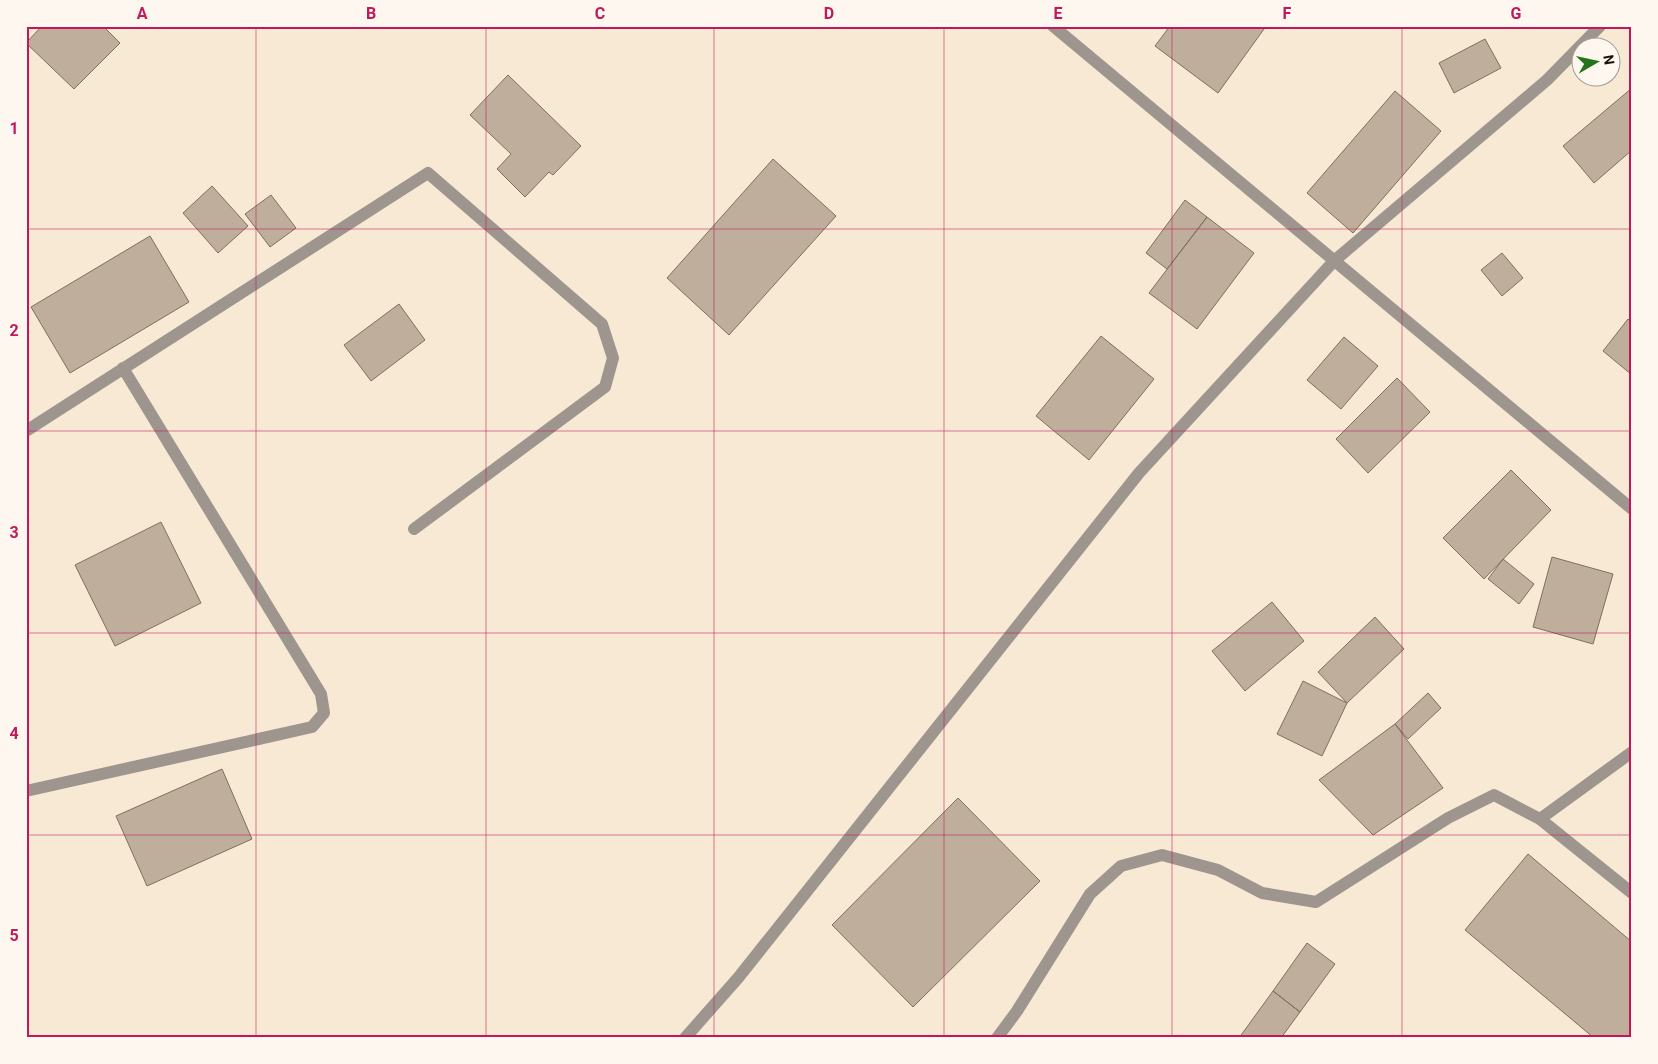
<svg xmlns="http://www.w3.org/2000/svg" width="1658" height="1064" viewBox="0 0 1658 1064" font-family="Roboto,sans-serif">
  <rect width="100%" height="100%" fill="#f7e9d3"/>
  <path fill="#bfae9c" stroke="#7f6f5e" d="M42 26H103L120 43 74 89 26 43Z
    M1170 26H1261L1264 29 1218 93 1155 46Z
    M1485 39 1501 68 1454 93 1439 63Z
    M508 75 581 146 553 175 549 172 525 197 497 169 511 154 470 115Z
    M1632 88V150L1594 183 1563 146Z
    M1395 91 1441 131 1353 233 1307 193Z
    M773 159 836 216 729 335 667 278Z
    M212 186 248 226 218 253 183 213Z
    M271 195 296 228 270 247 245 214Z
    M1185 200 1207 217 1167 269 1146 253Z
    M1207 217 1254 253 1197 329 1149 293Z
    M150 236 189 302 70 373 31 307Z
    M1502 253 1523 278 1502 296 1481 270Z
    M399 304 425 340 371 381 344 345Z
    M1628 319 1632 323V375L1603 351Z
    M1101 336 1154 379 1089 460 1036 416Z
    M1344 337 1378 366 1341 409 1307 380Z
    M1397 378 1430 412 1368 473 1336 439Z
    M1511 470 1551 510 1484 579 1443 538Z
    M161 522 201 603 115 646 75 565Z
    M1552 557 1613 574 1593 644 1533 627Z
    M1503 559 1534 584 1519 604 1488 579Z
    M1272 602 1304 641 1245 691 1212 651Z
    M1375 617 1404 649 1347 703 1318 672Z
    M1303 681 1347 703 1322 756 1277 734Z
    M1428 693 1441 708 1408 739 1395 724Z
    M1395 724 1443 788 1373 835 1319 780Z
    M222 769 252 839 147 886 116 816Z
    M958 798 1040 881 913 1007 832 925Z
    M1528 854 1632 942V1038H1594L1465 930Z
    M1307 943 1335 964 1300 1012 1273 991Z
    M1273 991 1300 1012 1281 1038H1239Z"/>
  <g fill="none" stroke-linecap="round" stroke-linejoin="round">
    <path stroke="#9e958e" stroke-width="12" d="M997 1038 1017 1011 1090 894 1121 866 1162 855 1218 870 1262 893 1316 902 1448 818 1494 795 1540 819 1632 752"/>
    <path stroke="#9e958e" stroke-width="12" d="M1053 26 1632 509
      M26 431 428 173 602 324 613 358 605 387 414 529
      M26 791 312 727 324 713 321 694 123 368
      M1540 819 1632 893
      M685 1038 738 978 1139 473 1334 261 1547 80 1600 26"/>
  </g>
  <path fill="none" stroke="#c2185b" stroke-width="1" stroke-opacity="0.55" d="M256 26V1038M486 26V1038M714 26V1038M944 26V1038M1172 26V1038M1402 26V1038M26 229H1632M26 431H1632M26 633H1632M26 835H1632"/>
  <rect width="1658" height="1064" fill="none" stroke="#fdf7ef" stroke-width="55"/>
  <g transform="translate(1596 62) rotate(81)"><circle r="24" fill="#fdf7ef" stroke="#a19b93"/>
  <path d="M0-4L9 19L0 12L-9 19Z" fill="#25731a"/>
  <text y="-8" font-size="14" font-weight="bold" text-anchor="middle" fill="#16110a">N</text>
  </g>
  <rect x="28" y="28" width="1602" height="1008" fill="none" stroke="#c2185b" stroke-width="2"/>
  <g font-size="16" text-anchor="middle" font-weight="bold" fill="#c2185b">
    <text x="142" y="19">A</text>
    <text x="371" y="19">B</text>
    <text x="600" y="19">C</text>
    <text x="829" y="19">D</text>
    <text x="1058" y="19">E</text>
    <text x="1287" y="19">F</text>
    <text x="1516" y="19">G</text>
    <text x="14" y="134">1</text>
    <text x="14" y="336">2</text>
    <text x="14" y="538">3</text>
    <text x="14" y="739">4</text>
    <text x="14" y="941">5</text>
  </g>
</svg>
